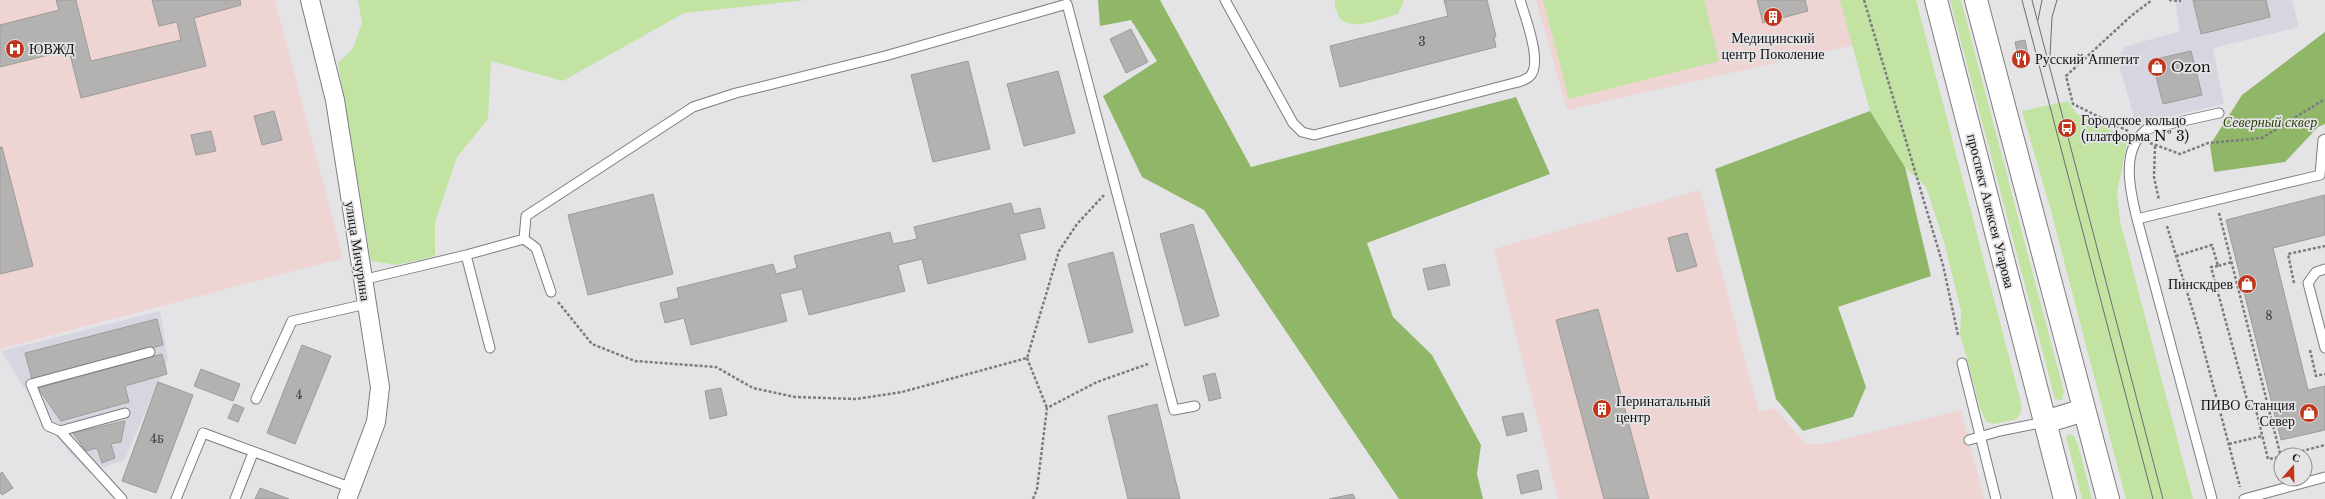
<svg xmlns="http://www.w3.org/2000/svg" width="2325" height="499" viewBox="0 0 2325 499" font-family="'Libre Baskerville',serif">
  <rect width="100%" height="100%" fill="#e4e4e7"/>
  <path fill="#d6d6e0" d="M2175 0H2292L2299 27 2213 48 2224 104 2136 124 2118 61 2124 47 2180 31Z
    M160 311 168 359 125 459 90 473 70 453 48 426 1 351Z"/>
  <path fill="#eed4d2" d="M0 0H275L343 258 0 349Z
    M1536 0H1851L1863 43 1567 110Z
    M1700 190 1759 412 1775 408 1806 444H1824L1961 410 1984 499H1558L1494 249Z"/>
  <path fill="#c3e3a3" d="M358 0H807L684 13 563 81 491 61 488 119 457 157 435 222V256L397 265 371 261 338 63 353 48 362 23Z
    M1335 0H1404L1398 14C1382 18 1344 36 1337 12 1335 8 1334 4 1335 0Z
    M1543 0H1704L1719 61 1569 99Z
    M1840 0H1916L2020 399 2022 409 2017 419 1994 424 1986 421 1981 411 1960 334 1961 311 1944 242 1926 187 1905 167 1870 111Z
    M1950 0H1961L2064 392 2062 400 2055 399Z
    M2068 101 2077 114 2128 138 2117 193 2120 221 2193 499H2126L2051 211 2022 111Z
    M2069 434 2074 436 2078 445 2092 499H2082L2066 437Z"/>
  <path fill="#90b668" d="M1098 0H1160L1251 167 1516 97 1550 174 1367 243 1393 317 1432 355 1481 445 1477 474 1483 499H1399L1204 210 1142 177 1103 96 1157 61 1131 20 1100 26Z
    M2325 32V124L2318 127 2285 162 2214 172 2210 145 2242 95Z
    M1870 111 1905 167 1931 276 1838 307 1866 387 1853 417 1803 431 1776 399 1715 169Z"/>
  <path fill="#b4b2b1" stroke="#9d9b99" d="M56 0H76L91 61 181 40 177 22 159 26 152 0H240L241 5 194 18 206 66 81 98 69 50 0 67V25L59 10Z
    M1444 0H1487L1496 36 1494 37 1496 47 1340 87 1330 46 1448 16Z
    M1757 0H1805L1808 11 1763 23Z
    M2193 0H2266L2270 17 2201 34Z
    M1131 29 1148 62 1126 73 1110 39Z
    M2025 40 2029 60 2019 62 2015 42Z
    M2191 51 2202 95 2163 104 2152 60Z
    M968 61 990 149 933 162 911 75Z
    M1058 71 1075 133 1024 146 1007 84Z
    M274 111 282 140 262 145 254 116Z
    M211 131 216 151 196 155 191 135Z
    M0 147H2L33 266 0 274Z
    M653 194 673 274 588 295 568 215Z
    M2325 195V235L2273 248 2308 390 2325 386V430L2281 440 2226 220Z
    M1011 203 1014 214 1040 208 1045 228 1019 234 1026 259 928 284 922 259 898 265 905 291 809 315 802 289 780 294 787 321 691 345 684 318 665 323 660 303 679 298 677 288 773 264 776 274 797 268 794 256 890 232 893 244 917 239 914 227Z
    M1193 224 1219 316 1185 326 1160 234Z
    M1687 233 1697 266 1677 272 1668 238Z
    M1113 252 1133 332 1089 343 1068 264Z
    M1445 264 1450 285 1428 290 1423 269Z
    M1598 309 1649 499H1604L1556 320Z
    M157 319 163 345 32 379 25 353Z
    M302 345 331 356 295 444 267 433Z
    M162 354 167 374 125 386 129 402 61 421 38 388Z
    M201 369 240 384 233 401 194 386Z
    M1215 373 1221 398 1209 401 1203 376Z
    M158 382 193 395 156 493 122 481Z
    M721 388 727 415 710 419 705 391Z
    M234 404 244 408 238 422 228 418Z
    M1157 404 1180 499H1128L1108 416Z
    M1523 413 1527 431 1507 436 1502 417Z
    M125 421 121 442 111 444 115 458 102 463 97 448 86 451 73 433Z
    M1538 470 1542 489 1521 494 1517 475Z
    M2 472 13 488 2 495 0 492V474Z
    M260 488 289 499H255Z
    M1353 494 1355 499H1329Z"/>
  <g fill="none" stroke-linecap="round" stroke-linejoin="round">
    <g stroke="#7c7d7f" stroke-width="11">
      <path id="service" d="M1225 0 1293 123 1302 132 1314 135 1514 83C1519 82 1525 80 1529 77 1544 65 1525 17 1520 0
        M2137 219C2130 191 2120 149 2147 129L2219 113
        M524 239 526 216 693 107 736 93 885 56 1067 4 1174 410 1195 406
        M466 255 490 348
        M2325 269 2316 272 2308 283 2325 348
        M362 280 466 255 524 239 536 248 551 292
        M1962 363 1996 499
        M256 399 292 321 366 304
        M60 431 125 413
        M1969 440 2000 431 2045 422
        M122 499 60 431 48 426 31 384 150 352
        M176 499 203 433 352 488
        M235 499 253 453
        M2212 499 2137 219 2320 175 2323 140 2325 139
        M2244 499 2325 477"/>
    </g>
    <g stroke="#7c7d7f" stroke-width="20">
      <path id="minor" d="M310 0 335 100 380 387 376 422 347 499"/>
    </g>
    <g stroke="#7c7d7f" stroke-width="24">
      <path id="primary" d="M1936 0 2065 499
        M1976 0 2108 499
        M2045 422 2084 410"/>
    </g>
    <path stroke="#7c7c7e" stroke-width="2.5" stroke-dasharray="3 2" stroke-linecap="butt" d="M1864 0 1943 265 1958 335
      M2169 0 2181 1
      M2128 131 2073 104 2066 76 2131 16 2152 0
      M2150 143 2180 154 2208 143 2262 138 2325 99
      M2155 146 2154 177 2159 200
      M2219 213 2281 457 2268 459 2255 406
      M2167 226 2198 328 2240 487
      M2176 256 2212 245 2218 266 2232 262
      M2218 266 2211 267 2249 407 2267 403
      M2294 283 2288 254 2325 246
      M558 302 592 344 635 361 716 367 753 388 795 397 856 399 902 392 1027 358 1059 251 1077 224 1104 195
      M2310 350 2316 376 2325 374
      M1027 358 1047 408
      M2229 444 2262 436
      M2287 455 2325 445
      M1033 499 1037 489 1047 408 1097 382 1148 364"/>
    <use href="#service" stroke="#fff" stroke-width="9"/>
    <use href="#minor" stroke="#fff" stroke-width="18"/>
    <use href="#primary" stroke="#fff" stroke-width="22"/>
    <path stroke="#6d6d6f" stroke-width="1" d="M2022 0 2153 499
      M2032 0 2163 499
      M2038 20 2042 0
      M2050 56 2052 17 2057 0"/>
  </g>
  <defs>
    <g id="building-disc" transform="scale(1)"><circle r="9.5" fill="#c0351b" stroke="#e4e4e7"/><path d="M-4-6H4V6H1V3H-1V6H-4ZM-2.5-4.3h1.7v1.8h-1.7ZM.8-4.3h1.7v1.8H.8ZM-2.5-1h1.7V.8h-1.7ZM.8-1h1.7V.8H.8Z" fill="#fff"/></g>
    <g id="hospital-disc" transform="scale(1)"><circle r="9.5" fill="#c0351b" stroke="#e4e4e7"/><path d="M-5-5h3v3.5h4V-5h3V5h-3V1.5h-4V5h-3Z" fill="#fff"/></g>
    <g id="restaurant-disc" transform="scale(1)"><circle r="9.5" fill="#c0351b" stroke="#e4e4e7"/><path d="M-5-6h1v4h1v-4h1v4h1v-4h1v5L-1.5 .5V6h-2V.5L-5-1ZM5-6V6H3V1.5H1.5Q1.5-4 5-6Z" fill="#fff"/></g>
    <g id="shop-disc" transform="scale(1)"><circle r="9.5" fill="#c0351b" stroke="#e4e4e7"/><path d="M-5-2.5h2.3a2.7 3.5 0 0 1 5.4 0H5L5.5 6h-11ZM-1.5-2.5h3a1.5 2.3 0 0 0-3 0Z" fill="#fff"/></g>
    <g id="bus-disc" transform="scale(1)"><circle r="9.5" fill="#c0351b" stroke="#e4e4e7"/><path d="M-5-6H5V4H4V6H2V4H-2V6H-4V4H-5ZM-3.5-4V0h7V-4ZM-3.5 1.2v1.5H-2V1.2ZM2 1.2v1.5H3.5V1.2Z" fill="#fff"/></g>
  </defs>
  <g fill-rule="evenodd">
    <use href="#building-disc" x="1773" y="17"/>
    <use href="#hospital-disc" x="15" y="49"/>
    <use href="#restaurant-disc" x="2021" y="59"/>
    <use href="#shop-disc" x="2157" y="67"/>
    <use href="#bus-disc" x="2067" y="128"/>
    <use href="#shop-disc" x="2247" y="284"/>
    <use href="#building-disc" x="1602" y="409"/>
    <use href="#shop-disc" x="2309" y="413"/>
  </g>
  <g text-anchor="middle" dominant-baseline="central" stroke-width="3.5" stroke-linejoin="round" paint-order="stroke">
    <g font-size="12" fill="#3a3a3a">
      <text x="1422" y="41">3</text>
      <text x="2269" y="315">8</text>
      <text x="299" y="394">4</text>
      <text x="157" y="438">4Б</text>
    </g>
    <g font-size="14" fill="#121213" stroke="#e4e4e7" text-anchor="start">
      <text x="1773" y="38" text-anchor="middle">Медицинский<tspan x="1773" dy="16">центр Поколение</tspan></text>
      <text x="29" y="49">ЮВЖД</text>
      <text x="2035" y="59">Русский Аппетит</text>
      <text x="2171" y="67">Ozon</text>
      <text x="2081" y="120">Городское кольцо<tspan x="2081" dy="16">(платформа № 3)</tspan></text>
      <text x="2233" y="284" text-anchor="end">Пинскдрев</text>
      <text x="1616" y="401">Перинатальный<tspan x="1616" dy="16">центр</tspan></text>
      <text x="2295" y="405" text-anchor="end">ПИВО Станция<tspan x="2295" dy="16">Север</tspan></text>
    </g>
    <g font-size="14" font-style="italic" fill="#2b4309" stroke="#e4e4e7">
      <text x="2270" y="122">Северный сквер</text>
    </g>
    <g font-size="14" fill="#121213" stroke="#e4e4e7">
      <text transform="translate(1991 211) rotate(76)">проспект Алексея Угарова</text>
      <text transform="translate(358 251) rotate(81)">улица Мичурина</text>
    </g>
  </g>
  <g transform="translate(2293 467) rotate(20)"><circle r="19" fill="#e4e4e7" stroke="#909092"/>
  <path d="M0-3L7 15L0 10L-7 15Z" fill="#c0351b"/>
  <text y="-6" font-size="11" font-weight="bold" text-anchor="middle" fill="#121213">С</text>
  </g>
</svg>
